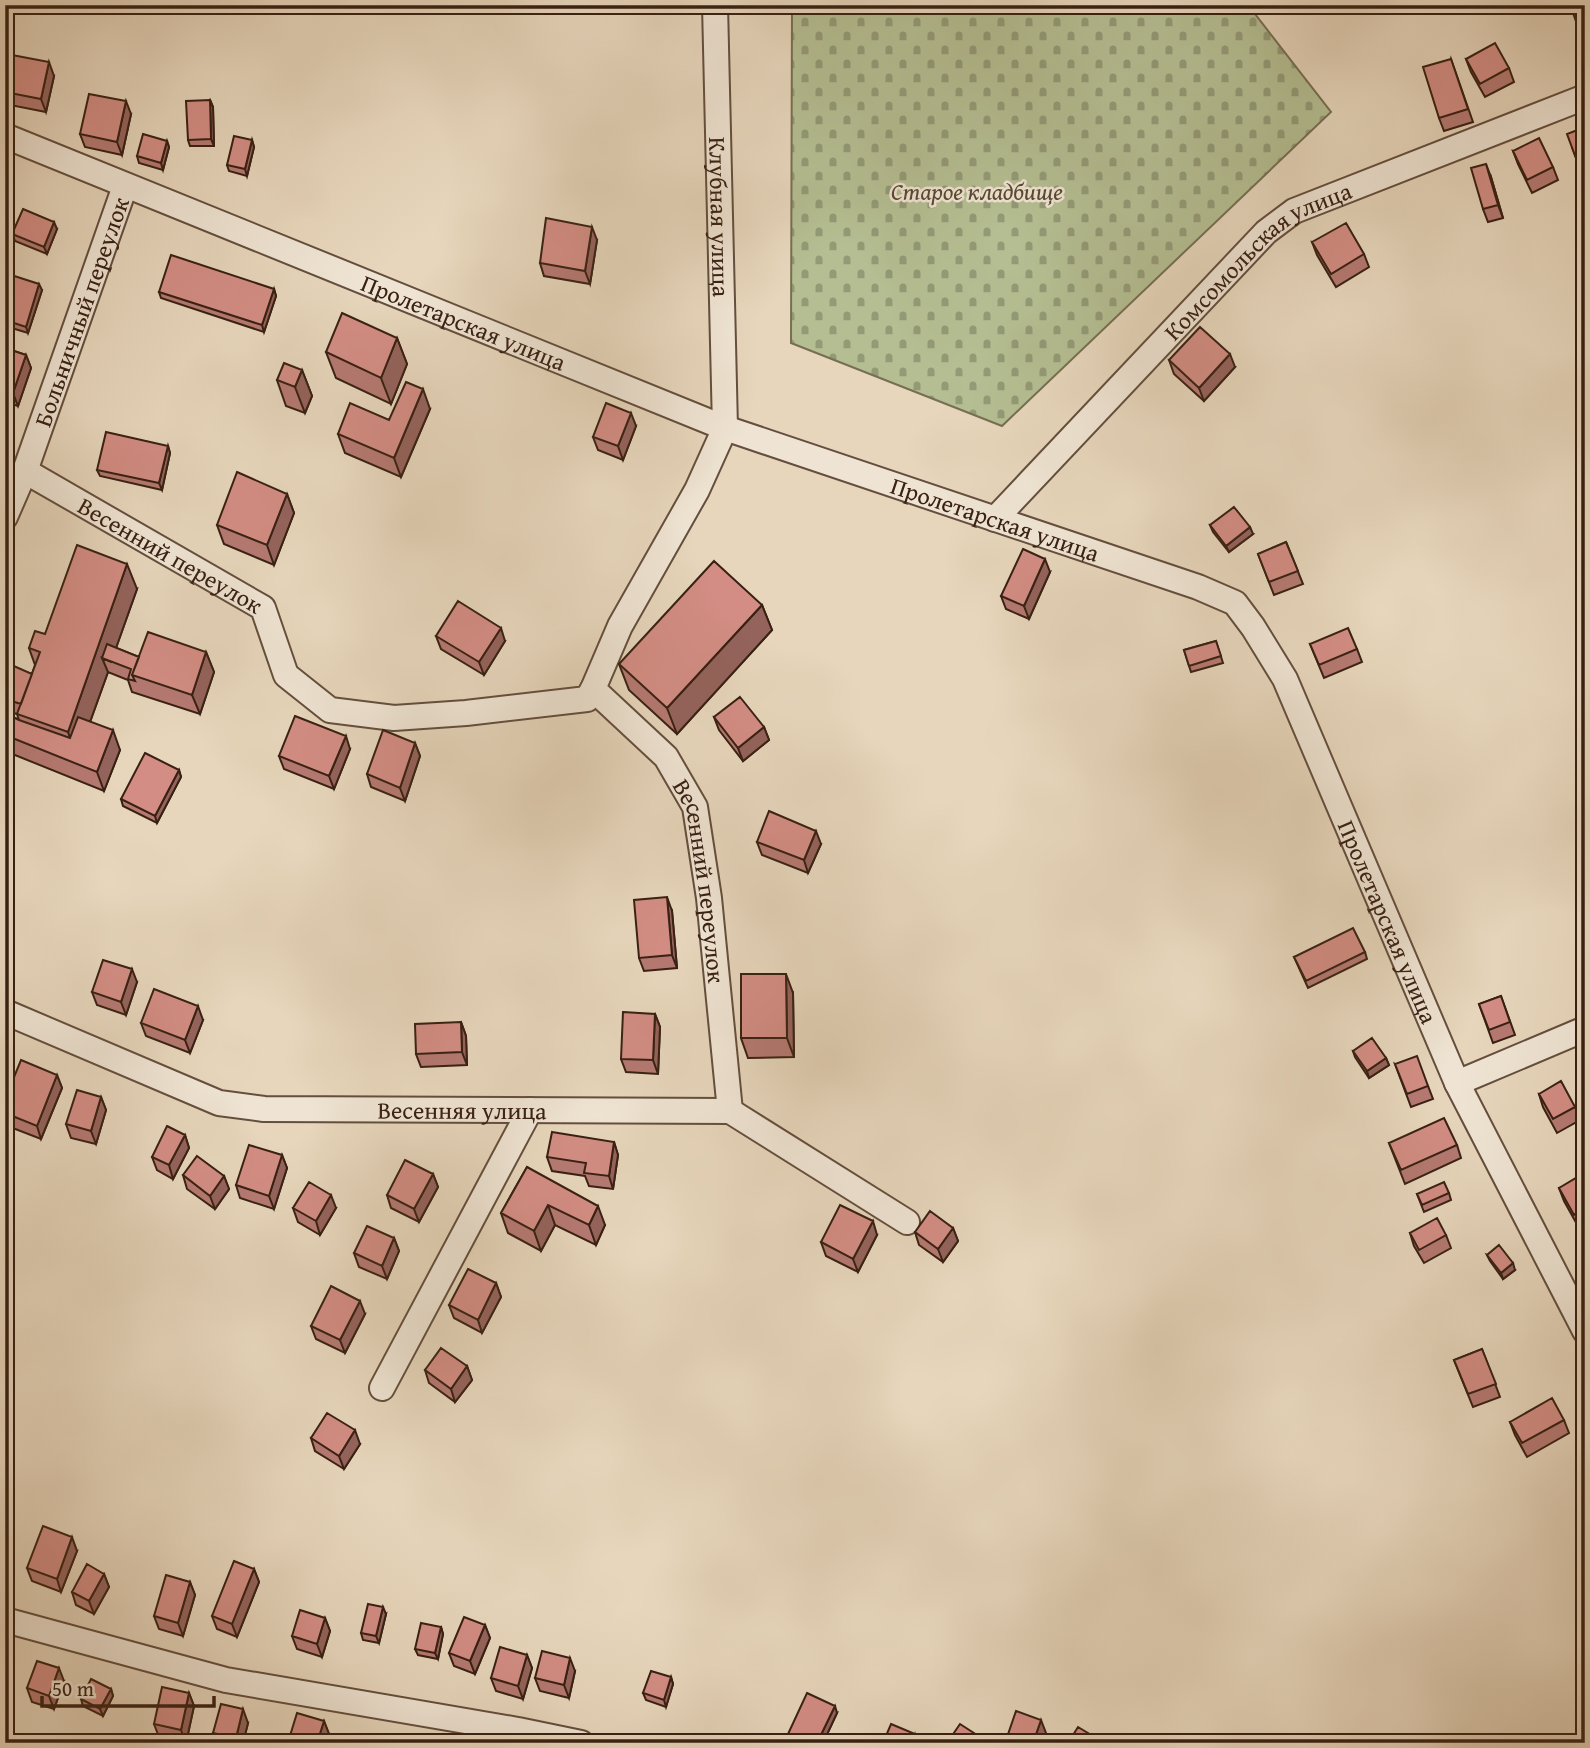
<svg xmlns="http://www.w3.org/2000/svg" width="1590" height="1748" viewBox="0 0 1590 1748" font-family="'Gentium Book Plus',serif">
  <defs>
    <pattern id="cemetery-stones" width="16" height="16" patternUnits="userSpaceOnUse" patternTransform="scale(1.75)"><rect width="16" height="16" fill="#b4be92"/><path d="M2 7V4a2 2 0 0 1 4 0v3zM10 15v-3a2 2 0 0 1 4 0v3z" fill="#939a76"/></pattern>
  </defs>
  <rect width="100%" height="100%" fill="#e7d6bc"/>
  <filter id="stains"><feTurbulence type="fractalNoise" baseFrequency=".00286" numOctaves="4"/><feColorMatrix values="0 0 0 0 .2 0 0 0 0 .09 0 0 0 0 .02 0 0 0 .5 -.17"/></filter>
  <radialGradient id="worn" r=".72"><stop offset=".6" stop-color="#630" stop-opacity="0"/><stop offset="1" stop-color="#630" stop-opacity=".3"/></radialGradient>
  <path fill="url(#cemetery-stones)" stroke="#766f52" stroke-width="2" d="M792 5H1248L1331 112 1002 426 791 343Z"/>
  <g fill="none" stroke-linecap="round" stroke-linejoin="round">
    <g stroke="#644e3d" stroke-width="28">
      <g id="minor">
        <path id="s1" d="M715 5 725 428 697 490 620 626 593 689 666 757 695 807 709 898 730 1111"/>
        <path id="s2" d="M5 136 725 428 1198 587 1235 603 1253 627 1285 679 1457 1083 1585 1331"/>
        <path id="s3" d="M25 471 263 608 286 675 330 710 394 718 466 713 587 699 593 689"/>
        <path id="s4" d="M5 517 25 471 125 186"/>
        <path id="s5" d="M995 519 1266 232 1294 211 1585 97"/>
        <path id="s6" d="M5 1012 219 1103 264 1109 730 1111 907 1222"/>
        <path d="M1457 1083 1585 1029"/>
        <path d="M382 1388 530 1110"/>
        <path d="M5 1620 226 1680 518 1730 581 1743"/>
      </g>
    </g>
    <use href="#minor" stroke="#efe4d3" stroke-width="24"/>
  </g>
  <path fill="#b57972" stroke="#382013" stroke-width="2" d="M1451 59 1473 122 1444 131 1439 118Z
    M1466 59 1509 68 1514 82 1485 97 1471 72Z
    M54 76 46 112 10 105 5 90Z
    M210 100 213 107 214 146H190L188 140Z
    M131 114 122 155 85 147 80 134Z
    M1585 127V181L1572 147Z
    M252 140 254 147 247 176 229 171 227 165Z
    M167 141 169 147 163 170 139 163 137 156Z
    M1513 151 1553 167 1558 180 1532 193 1518 164Z
    M1491 177 1503 218 1488 222 1483 209Z
    M57 229 47 254 15 241 12 234Z
    M597 240 590 284 544 276 540 263Z
    M1312 242 1364 254 1369 267 1336 287 1317 255Z
    M5 273 42 290 28 333 5 326Z
    M274 289 276 296 264 332 161 298 159 292Z
    M397 338 407 364 391 404 336 378 326 352Z
    M5 348 26 355 31 368 18 406 5 402Z
    M1169 360 1235 367 1204 401 1174 374Z
    M302 370 312 396 305 413 286 406 277 380Z
    M430 409 401 477 345 453 338 434Z
    M636 426 623 460 598 450 593 437Z
    M168 446 170 453 162 490 100 476 97 470Z
    M287 494 294 513 274 565 224 544 217 525Z
    M1210 525 1253 534 1229 552 1213 532Z
    M1286 542 1303 584 1274 595 1258 554Z
    M1050 572 1029 619 1006 609 1001 596Z
    M137 589 116 648 139 657 206 652 214 672 200 714 132 692 128 680 108 672 90 722 120 750 104 791 5 751V713L19 720 17 714 5 710V665L32 674 35 665 29 648 45 634Z
    M762 605 772 630 677 734 629 690 619 664Z
    M436 636 505 641 484 675 441 649Z
    M1216 641 1223 663 1191 672 1184 650Z
    M1310 644 1357 649 1362 662 1324 678Z
    M714 717 764 727 769 740 743 761 719 730Z
    M415 743 420 756 405 801 371 787 367 774Z
    M350 749 334 789 284 769 279 756Z
    M179 770 181 777 157 823 123 806 121 799Z
    M757 842 821 844 808 873 762 855Z
    M672 911 677 968 644 971 639 958Z
    M1365 952 1367 959 1308 988 1294 957Z
    M137 982 126 1015 97 1005 92 992Z
    M793 993 794 1057 748 1058 741 1038Z
    M1501 996 1515 1035 1493 1043 1479 1004Z
    M655 1014 660 1027 658 1074 626 1072 621 1059Z
    M203 1020 190 1053 146 1036 141 1023Z
    M461 1022 466 1036 467 1065 421 1067 416 1054Z
    M1353 1051 1386 1058 1389 1065 1369 1078 1355 1057Z
    M1395 1064 1428 1086 1433 1099 1411 1107Z
    M57 1075 62 1088 41 1139 5 1125V1099Z
    M1539 1094 1575 1107 1580 1120 1557 1133 1543 1107Z
    M101 1097 106 1110 96 1144 71 1138 66 1124Z
    M185 1135 189 1148 173 1179 157 1170 152 1157Z
    M614 1142 618 1155 613 1189 589 1186 585 1176 552 1171 547 1157Z
    M1389 1143 1457 1145 1461 1158 1405 1184Z
    M282 1155 287 1168 274 1209 240 1198 236 1185Z
    M527 1167 605 1225 596 1245 555 1225 541 1251 508 1233 501 1213Z
    M433 1174 438 1187 419 1222 391 1208 387 1195Z
    M183 1175 224 1176 229 1189 215 1209 187 1189Z
    M1585 1182V1225L1579 1228 1564 1201 1559 1188Z
    M1449 1193 1451 1200 1424 1212 1417 1194Z
    M293 1208H336L320 1235 298 1222Z
    M953 1228 958 1241 943 1262 919 1245 915 1232Z
    M1410 1233 1446 1235 1451 1248 1424 1263 1414 1246Z
    M877 1235 858 1272 826 1256 821 1242Z
    M394 1238 399 1251 387 1279 359 1267 354 1253Z
    M1487 1255 1515 1270 1503 1279 1490 1261Z
    M496 1283 501 1297 482 1333 454 1318 449 1305Z
    M365 1314 345 1353 316 1339 311 1326Z
    M1482 1349 1500 1397 1473 1407 1454 1360Z
    M467 1366 472 1380 455 1402 429 1383 425 1370Z
    M1564 1420 1569 1433 1527 1457 1515 1435 1510 1422Z
    M311 1438 360 1444 344 1469 315 1451Z
    M77 1551 61 1592 32 1581 27 1568Z
    M254 1569 259 1582 237 1637 217 1629 212 1616Z
    M104 1574 109 1587 94 1614 76 1605 72 1592Z
    M190 1582 195 1595 183 1636 159 1629 154 1616Z
    M386 1614 379 1643 363 1640 361 1633Z
    M325 1618 330 1631 322 1657 297 1649 292 1636Z
    M485 1625 490 1638 475 1674 454 1666 449 1653Z
    M441 1627 443 1634 438 1659 418 1655 415 1649Z
    M527 1655 532 1668 523 1699 496 1691 491 1678Z
    M575 1671 569 1698 540 1691 535 1678Z
    M671 1677 673 1684 666 1707 646 1700 643 1693Z
    M64 1681 54 1709 32 1702 27 1688Z
    M111 1689 113 1696 103 1716 83 1706 81 1699Z
    M189 1693 194 1706 186 1743 159 1737 154 1724Z
    M837 1713 823 1743H795L790 1740 788 1734Z
    M324 1721 329 1734 326 1743H291L289 1739Z
    M248 1723 243 1743H217L213 1733Z"/>
  <path fill="#94635c" stroke="#382013" stroke-width="2" d="M49 62 54 76 46 112 41 99Z
    M210 100 213 107 214 146 211 139Z
    M126 101 131 114 122 155 117 142Z
    M252 140 254 147 247 176 245 169Z
    M167 141 169 147 163 170 161 163Z
    M1486 164 1491 177 1503 218 1498 205Z
    M9 205 11 211 5 227V214Z
    M54 222 57 229 47 254 44 247Z
    M592 227 597 240 590 284 585 271Z
    M39 284 42 290 28 333 26 327Z
    M274 289 276 296 264 332 262 325Z
    M397 338 407 364 391 404 381 378Z
    M1230 354 1235 367 1204 401 1199 388Z
    M26 355 31 368 18 406 13 393Z
    M302 370 312 396 305 413 295 387Z
    M423 389 430 409 401 477 394 458Z
    M631 413 636 426 623 460 618 446Z
    M168 446 170 453 162 490 159 483Z
    M287 494 294 513 274 565 267 545Z
    M1250 527 1253 534 1229 552 1226 546Z
    M1045 559 1050 572 1029 619 1024 606Z
    M127 564 137 589 111 662 102 658 108 672 77 758 68 732Z
    M762 605 772 630 677 734 667 708Z
    M501 628 505 641 484 675 479 662Z
    M206 652 214 672 200 714 192 695Z
    M764 727 769 740 743 761 738 748Z
    M113 730 120 750 104 791 97 772Z
    M346 736 350 749 334 789 329 776Z
    M415 743 420 756 405 801 400 788Z
    M179 770 181 777 157 823 155 816Z
    M816 831 821 844 808 873 804 860Z
    M667 897 672 911 677 968 672 955Z
    M132 969 137 982 126 1015 121 1002Z
    M786 974 793 993 794 1057 787 1038Z
    M198 1006 203 1020 190 1053 185 1040Z
    M655 1014 660 1027 658 1074 653 1060Z
    M461 1022 466 1036 467 1065 462 1052Z
    M1386 1058 1389 1065 1369 1078 1367 1071Z
    M57 1075 62 1088 41 1139 37 1126Z
    M101 1097 106 1110 96 1144 91 1131Z
    M185 1135 189 1148 173 1179 169 1165Z
    M614 1142 618 1155 613 1189 609 1176Z
    M282 1155 287 1168 274 1209 269 1196Z
    M433 1174 438 1187 419 1222 414 1209Z
    M224 1176 229 1189 215 1209 210 1196Z
    M331 1195 336 1208 320 1235 316 1221Z
    M548 1205 555 1225 541 1251 534 1231Z
    M598 1206 605 1225 596 1245 589 1225Z
    M873 1221 877 1235 858 1272 853 1259Z
    M953 1228 958 1241 943 1262 938 1249Z
    M394 1238 399 1251 387 1279 382 1266Z
    M1513 1263 1515 1270 1503 1279 1501 1273Z
    M496 1283 501 1297 482 1333 478 1320Z
    M360 1301 365 1314 345 1353 340 1340Z
    M467 1366 472 1380 455 1402 451 1389Z
    M355 1430 360 1444 344 1469 339 1456Z
    M72 1537 77 1551 61 1592 57 1579Z
    M254 1569 259 1582 237 1637 232 1624Z
    M104 1574 109 1587 94 1614 89 1601Z
    M190 1582 195 1595 183 1636 178 1623Z
    M383 1607 386 1614 379 1643 376 1636Z
    M325 1618 330 1631 322 1657 317 1644Z
    M485 1625 490 1638 475 1674 470 1661Z
    M441 1627 443 1634 438 1659 435 1653Z
    M527 1655 532 1668 523 1699 518 1686Z
    M570 1658 575 1671 569 1698 564 1685Z
    M59 1668 64 1681 54 1709 49 1696Z
    M671 1677 673 1684 666 1707 664 1700Z
    M111 1689 113 1696 103 1716 100 1709Z
    M189 1693 194 1706 186 1743 181 1730Z
    M835 1706 837 1713 823 1743H817Z
    M243 1709 248 1723 243 1743H237L236 1738Z
    M1041 1720 1046 1733 1043 1743H1033Z
    M324 1721 329 1734 326 1743H317Z
    M915 1734 918 1743H911Z
    M977 1735 980 1743H972Z"/>
  <path fill="#d38d84" stroke="#382013" stroke-width="2" d="M1585 9V47L1573 13Z
    M1495 43 1509 68 1480 84 1466 59Z
    M12 55 49 62 41 99 5 92Z
    M1451 59 1468 109 1439 118 1423 67Z
    M89 94 126 101 117 142 80 134Z
    M210 100 211 139 188 140 186 101Z
    M1585 127V167L1580 169 1567 134Z
    M143 134 167 141 161 163 137 156Z
    M234 136 252 140 245 169 227 165Z
    M1539 138 1553 167 1527 180 1513 151Z
    M1486 164 1498 205 1483 209 1471 168Z
    M5 203 9 205 5 214Z
    M23 209 54 222 44 247 12 234Z
    M546 218 592 227 585 271 540 263Z
    M1346 223 1364 254 1331 274 1312 242Z
    M171 255 274 289 262 325 159 292Z
    M5 273 39 284 26 327 5 320Z
    M342 313 397 338 381 378 326 352Z
    M1200 327 1230 354 1199 388 1169 360Z
    M5 348 26 355 13 393 5 390Z
    M284 363 302 370 295 387 277 380Z
    M406 382 423 389 394 458 338 434 350 403 389 420Z
    M606 403 631 413 618 446 593 437Z
    M106 432 168 446 159 483 97 470Z
    M237 472 287 494 267 545 217 525Z
    M1234 507 1250 527 1226 546 1210 525Z
    M1286 542 1298 571 1269 582 1258 554Z
    M77 545 127 564 68 732 17 714 40 652 29 648 35 631 45 634Z
    M1023 549 1045 559 1024 606 1001 596Z
    M714 561 762 605 667 708 619 664Z
    M458 601 501 628 479 662 436 636Z
    M1348 628 1357 649 1319 665 1310 644Z
    M148 632 206 652 192 695 132 675Z
    M1216 641 1221 656 1189 666 1184 650Z
    M107 644 139 657 132 675 135 681 128 679 131 669 102 658Z
    M7 663 32 674 21 704 5 699V665Z
    M740 697 764 727 738 748 714 717Z
    M5 713 19 720 70 738 78 717 113 730 97 772 5 735Z
    M295 716 346 736 329 776 279 756Z
    M383 730 415 743 400 788 367 774Z
    M145 753 179 770 155 816 121 799Z
    M769 811 816 831 804 860 757 842Z
    M667 897 672 955 639 958 634 900Z
    M1353 928 1365 952 1306 981 1294 957Z
    M103 960 132 969 121 1002 92 992Z
    M741 974H786L787 1038H741Z
    M154 989 198 1006 185 1040 141 1023Z
    M1501 996 1510 1022 1489 1030 1479 1004Z
    M623 1012 655 1014 653 1060 621 1059Z
    M461 1022 462 1052 416 1054 415 1024Z
    M1372 1038 1386 1058 1367 1071 1353 1051Z
    M1417 1056 1428 1086 1407 1094 1395 1064Z
    M21 1060 57 1075 37 1126 5 1113V1099Z
    M1561 1081 1575 1107 1553 1119 1539 1094Z
    M77 1090 101 1097 91 1131 66 1124Z
    M1444 1118 1457 1145 1401 1170 1389 1143Z
    M167 1126 185 1135 169 1165 152 1157Z
    M552 1132 614 1142 609 1176 584 1173 586 1163 547 1157Z
    M249 1145 282 1155 269 1196 236 1185Z
    M197 1156 224 1176 210 1196 183 1175Z
    M405 1160 433 1174 414 1209 387 1195Z
    M527 1167 598 1206 589 1225 548 1205 534 1231 501 1213Z
    M1581 1175 1585 1182V1209L1574 1215 1559 1188Z
    M309 1182 331 1195 316 1221 293 1208Z
    M1444 1182 1449 1193 1422 1205 1417 1194Z
    M840 1205 873 1221 853 1259 821 1242Z
    M930 1211 953 1228 938 1249 915 1232Z
    M1437 1218 1446 1235 1419 1250 1410 1233Z
    M367 1226 394 1238 382 1266 354 1253Z
    M1499 1245 1513 1263 1501 1273 1487 1255Z
    M468 1269 496 1283 478 1320 449 1305Z
    M331 1286 360 1301 340 1340 311 1326Z
    M441 1348 467 1366 451 1389 425 1370Z
    M1482 1349 1496 1384 1468 1394 1454 1360Z
    M1552 1398 1564 1420 1522 1443 1510 1422Z
    M327 1413 355 1430 339 1456 311 1438Z
    M43 1526 72 1537 57 1579 27 1568Z
    M234 1561 254 1569 232 1624 212 1616Z
    M87 1564 104 1574 89 1601 72 1592Z
    M166 1575 190 1582 178 1623 154 1616Z
    M368 1604 383 1607 376 1636 361 1633Z
    M300 1610 325 1618 317 1644 292 1636Z
    M464 1617 485 1625 470 1661 449 1653Z
    M421 1623 441 1627 435 1653 415 1649Z
    M500 1647 527 1655 518 1686 491 1678Z
    M542 1651 570 1658 564 1685 535 1678Z
    M37 1661 59 1668 49 1696 27 1688Z
    M651 1671 671 1677 664 1700 643 1693Z
    M91 1679 111 1689 100 1709 81 1699Z
    M162 1687 189 1693 181 1730 154 1724Z
    M807 1693 835 1706 817 1743H807L788 1734Z
    M221 1704 243 1709 236 1738 213 1733Z
    M1016 1711 1041 1720 1033 1743H1005Z
    M297 1713 324 1721 317 1743H302L289 1739Z
    M891 1724 915 1734 911 1743H883Z
    M960 1724 977 1735 972 1743H947Z
    M1078 1727 1101 1741 1100 1743H1068Z
    M367 1736 387 1740 386 1743H366Z"/>
  <g text-anchor="middle" dominant-baseline="central" stroke-width="5" stroke-linejoin="round" paint-order="stroke">
    <g font-size="24" font-style="italic" fill="#574833" stroke="#efe4d3">
      <text x="977" y="191">Старое кладбище</text>
    </g>
    <g font-size="24" fill="#382013" stroke="#efe4d3">
      <text stroke="none"><textPath href="#s1" startOffset="212">Клубная улица</textPath></text>
      <text stroke="none"><textPath href="#s5" startOffset="371">Комсомольская улица</textPath></text>
      <text stroke="none"><textPath href="#s4" startOffset="219">Больничный переулок</textPath></text>
      <text stroke="none"><textPath href="#s2" startOffset="495">Пролетарская улица</textPath></text>
      <text stroke="none"><textPath href="#s2" startOffset="1062">Пролетарская улица</textPath></text>
      <text stroke="none"><textPath href="#s3" startOffset="168">Весенний переулок</textPath></text>
      <text stroke="none"><textPath href="#s1" startOffset="947">Весенний переулок</textPath></text>
      <text stroke="none"><textPath href="#s2" startOffset="1671">Пролетарская улица</textPath></text>
      <text stroke="none"><textPath href="#s6" startOffset="476">Весенняя улица</textPath></text>
    </g>
  </g>
  <rect width="1590" height="1748" fill="none" stroke="#e7d6bc" stroke-width="28"/>
  <rect x="7" y="7" width="1576" height="1734" fill="none" stroke="#382013" stroke-width="3.5"/>
  <rect x="14" y="14" width="1562" height="1720" fill="none" stroke="#382013" stroke-width="2"/>
  <path d="M42 1696v10h172v-10" fill="none" stroke="#382013" stroke-width="3.5"/>
  <text x="52" y="1696" font-size="21" fill="#382013" stroke="#efe4d3" stroke-width="5" paint-order="stroke">50 m</text>
  <rect width="100%" height="100%" filter="url(#stains)"/>
  <rect width="100%" height="100%" fill="url(#worn)"/>
</svg>
